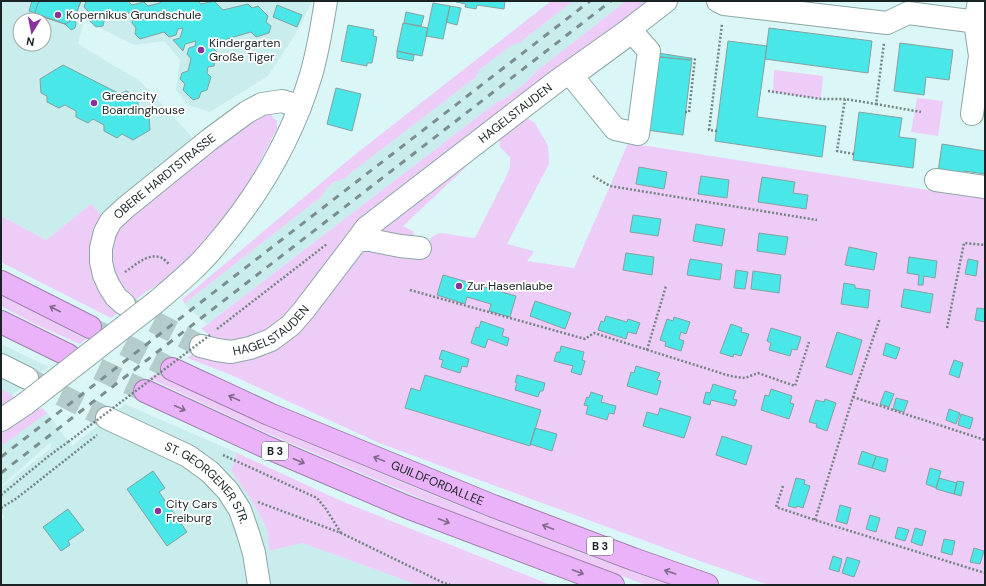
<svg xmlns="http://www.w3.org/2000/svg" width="986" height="586" viewBox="0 0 986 586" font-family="'DM Sans',sans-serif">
  <rect width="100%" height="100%" fill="#dbf6f6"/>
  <path fill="#c8edec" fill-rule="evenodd" d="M1 1H312L297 32 268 76 210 112 188 105 176 90 180 60 164 41 134 45 84 20 78 44 140 81 206 152 104 218 91 204 46 240 1 216ZM20 20H44V44H20Z
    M573 1H626L538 70 523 85 504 99 497 102 207 324 184 304 322 196 326 188 337 181 343 179 476 77 479 70 512 45 519 43Z
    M1 344 49 367 12 395 1 389Z
    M125 404 237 453 231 470 255 506 267 529 269 551 302 543 418 585H1V520L5 517 1 513V488L51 448V442L1 486V446L47 413 72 446Z"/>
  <path fill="#eeccf8" d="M551 1H573L519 43 512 45 479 70 476 77 343 179C332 182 327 186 322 196L184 304 183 299 352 157Z
    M626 1H653L454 155 465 168 403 226 413 231 415 240 428 244C433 229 447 233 459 236 464 237 469 237 475 238L507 175 510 166V157L500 147 499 134 522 115 535 123 548 146 549 164 507 244 533 251 532 255 527 261 574 268 610 186 628 143 985 199V585H769L700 561 379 443 229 374 187 358 213 337 201 329 497 102 504 99 523 85 538 70Z
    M774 70 823 76 821 99 773 92Z
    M917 98 943 101 938 136 911 132Z
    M269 113 277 121V129L257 167 221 226 185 267 143 294 111 318 1 262V216L46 240 91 204 104 218 125 220 255 115Z
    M1 295 86 339 80 344 37 325 1 306Z
    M157 373C226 404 296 437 366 467 466 510 568 549 670 585H646L472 520 260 430 149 378Z
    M1 389 12 395 15 399 39 409 42 408 47 413 1 446Z
    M237 453 339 500 551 585H418L302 543 269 551 267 529 255 506 231 470Z"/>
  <path fill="#49e7e7" stroke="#86a09f" d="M32 1H81L74 19 76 23 75 28 71 30 65 24 29 11Z
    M42 1H81L74 19 65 24 40 16 35 12 38 3Z
    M86 1H128L132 5 144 2 148 6 160 3 161 1H198L201 4 214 1 223 10 248 4 252 8 258 6 268 16 266 22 271 26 269 33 256 37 251 32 227 39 225 45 218 47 214 43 213 48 217 52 214 66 208 67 207 73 211 77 207 90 201 92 199 98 193 100 183 90 185 84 180 79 182 73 188 71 191 59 187 54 189 48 195 46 196 41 185 44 183 51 173 40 180 38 183 28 178 29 176 35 169 37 164 32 140 39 135 34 136 28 132 23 133 17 130 13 116 16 114 11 106 12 103 26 96 27 87 18 89 12 84 7Z
    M456 1H505L504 9 477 5 476 9 465 7 466 4 456 2Z
    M433 3 450 6 443 39 426 36Z
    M277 5 302 15 297 27 273 17Z
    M450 6 461 8 457 25 446 22Z
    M406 12 424 16 421 26 404 23Z
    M403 23 428 28 422 56 397 51Z
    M348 25 374 30 373 36 377 37 372 63H367V66L341 61Z
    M769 28 872 41 868 73 765 59Z
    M728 41 767 46 757 117 826 126 822 157 715 141Z
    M900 43 953 50 949 80 926 77 924 95 894 91Z
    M397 51 414 55 413 61 397 58Z
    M651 52 690 58V60L651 56Z
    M651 56 690 60V58H692L683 135 639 129Z
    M63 65 120 94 126 91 138 97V110L149 116 150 130 133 140 122 134 117 138 104 131V125L93 119 88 123 76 117V111L65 105 59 108 47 102V96L41 93 40 79Z
    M336 88 361 94 352 131 327 124Z
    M859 112 902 118 899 137 916 139 913 168 853 160Z
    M942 144 985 151V174L964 171V176L938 172Z
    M639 167 667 172 664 189 636 184Z
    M701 176 729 180 727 198 698 194Z
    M762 177 795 182 793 193 808 195 806 209 758 202Z
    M633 215 661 219 658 236 630 232Z
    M696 224 725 229 722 246 693 241Z
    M759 233 788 237 785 255 757 251Z
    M849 247 877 253 874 270 845 265Z
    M626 253 654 257 652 275 623 270Z
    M909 257 937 261 935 278 924 276 923 285H918L919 275 907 273Z
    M690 259 722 264 720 280 687 275Z
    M968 259 978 261 976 276 965 274Z
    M736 270 748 272 745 289 734 288Z
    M753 271 781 275 779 293 751 289Z
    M443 275 516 296 510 317 489 311 491 304 467 297 465 304 437 295Z
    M844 283 855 285V288L870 290 868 308 841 304Z
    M904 289 933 294 930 313 901 307Z
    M535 301 571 313 565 329 530 316Z
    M977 308 985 309V322L975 320Z
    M606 316 627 322 628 319 640 323 636 334 628 332 626 339 598 330 601 321 604 322Z
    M674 317 690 322 686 334 681 332 679 339 684 341 681 351 665 346 666 342 660 340 667 319 673 321Z
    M481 321 504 329 502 336 509 338 507 346 488 339 485 348 471 343 476 327 479 328Z
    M731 324 742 328 741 332 749 334 741 356 734 354 733 357 720 353Z
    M771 328 801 337 797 350 792 349 790 356 769 350 771 343 767 341Z
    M837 332 862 340 852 375 826 367Z
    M886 343 900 348 896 359 883 355Z
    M561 346 584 352 582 360 585 361 581 375 571 372 573 366 554 361 557 352H560Z
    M442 350 469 359 467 367 462 366 460 373 441 367 443 360 439 359Z
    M954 360 963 363 959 378 949 374Z
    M636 366 660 373 657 380 661 381 657 395 627 386 631 372 634 373Z
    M425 375 541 410 530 446 405 408 411 388 420 391Z
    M517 375 545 383 543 391H540L538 397 515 390 517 383 515 382Z
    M713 384 736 391 733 399 737 400 735 406 711 400 710 405 703 403 706 392 710 393Z
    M771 389 792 396 790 403 794 404 789 419 761 410 765 395 769 396Z
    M885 391 894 394 889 407 880 404Z
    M591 392 603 396 601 402 616 406 614 414 609 413 607 420 586 414 588 406 584 405 587 397 589 398Z
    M896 398 908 401 904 412 893 409Z
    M825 399 836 403 827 431 816 427 817 424 809 422 816 400 824 402Z
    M660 408 691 417 684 438 643 426 647 412 658 415Z
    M949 409 960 413 956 424 946 420Z
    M961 414 973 418 970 429 958 425Z
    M535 428 557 434 552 451 530 444Z
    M722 436 752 446 746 465 716 455Z
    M862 451 876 456 872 468 858 464Z
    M876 456 888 459 885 472 872 468Z
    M930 468 941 471 936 488 926 484Z
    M153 471 165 488 159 492 187 532 167 546 127 489Z
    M796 478 805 480 804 484 810 486 803 508 797 506 796 508 788 506Z
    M939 478 957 483 954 494 936 489Z
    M957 481 964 482 961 496 954 494Z
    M840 505 851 508 847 524 836 521Z
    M68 509 84 530 68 541 70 545 61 551 43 527Z
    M870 515 880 518 876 532 866 529Z
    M898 527 909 530 905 541 895 538Z
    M915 528 926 531 922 546 911 542Z
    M944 539 955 541 952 555 941 552Z
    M974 548 984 551 980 564 970 562Z
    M833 556 842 559 839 572 829 569Z
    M847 557 860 561 854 577 842 573Z"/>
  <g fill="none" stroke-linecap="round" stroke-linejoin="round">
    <path stroke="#b4cccc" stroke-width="22" stroke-dasharray="22 11" stroke-linecap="butt" d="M125 305 135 312 201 346
      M31 380 107 418"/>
    <path stroke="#b4cccc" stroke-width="22" stroke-dasharray="22 11" stroke-linecap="butt" d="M95 330 172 369
      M68 355 145 391"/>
    <g stroke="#8ca6a5" stroke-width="24">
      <g id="minor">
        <path d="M718 1 724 4 887 23 908 13 985 23"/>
        <path d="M632 32 649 51 638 134 615 129 572 76Z"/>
        <path d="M972 114 980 56 975 22 979 1"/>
        <path d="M936 180 985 187"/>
        <path id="s1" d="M355 243 366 228 557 81 626 32 666 1"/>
        <path d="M156 302C177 284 198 267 215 246 258 196 292 138 311 75 318 51 322 26 326 1"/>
        <path id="s2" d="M124 304 116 297 109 286 104 275 101 262V248L105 232 111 221 125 208 209 140 247 112 262 104 282 101 300 107"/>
        <path id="s3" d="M201 346 217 350 231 352 250 348 271 340 291 325 304 310 355 243 360 240H370L400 246 420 248"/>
        <path d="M1 365 27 378"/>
        <path id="s4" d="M107 418 188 456 210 472 228 491 240 510 248 533 254 553 259 585"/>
        <path d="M1 420 25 404"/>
      </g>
    </g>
    <g stroke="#a180ae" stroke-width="24">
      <g id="highway">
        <path d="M1 282 90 327"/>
        <path d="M1 322 68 355"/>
        <path id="s5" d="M172 369 269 414 493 506 633 559 707 585"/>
        <path d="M145 391 264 446 407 507 613 585"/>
      </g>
    </g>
    <path stroke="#728484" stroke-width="2.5" stroke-dasharray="2 2" stroke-linecap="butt" d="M768 91 821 99H845
      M876 104 921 112
      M685 112H689L695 58
      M717 131 709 130 722 24
      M854 154 837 151 845 99 876 104 884 43
      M593 176 610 186 817 220
      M125 272C136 265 148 252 162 258 164 259 167 262 169 264
      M410 290 585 339 594 333 730 376 745 378 758 373 795 386 809 342
      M947 328 964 243 985 245
      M217 329 327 244
      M647 350 666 286
      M853 397 985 440
      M223 455 317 498 326 509 341 533
      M783 486 776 507 815 520 985 573
      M1 495 50 455 68 442
      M258 502 341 533 444 583 450 585
      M1 508 17 498 97 435
      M815 520 853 397 880 318"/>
    <use href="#minor" stroke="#fff" stroke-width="22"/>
    <use href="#highway" stroke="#eab2f9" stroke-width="22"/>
    <path stroke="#7b8e8e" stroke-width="3" stroke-dasharray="7 7" stroke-linecap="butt" d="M1 457 590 1
      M1 473 611 1"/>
    <g stroke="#8ca6a5" stroke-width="24" stroke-linecap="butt">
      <path id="minor-bridge" d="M25 404 156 302"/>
    </g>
    <path stroke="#728484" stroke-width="2.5" stroke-dasharray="2 2" stroke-linecap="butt" d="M68 442 210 335"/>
    <use href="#minor-bridge" stroke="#fff" stroke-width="22"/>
  </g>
  <defs><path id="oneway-shaft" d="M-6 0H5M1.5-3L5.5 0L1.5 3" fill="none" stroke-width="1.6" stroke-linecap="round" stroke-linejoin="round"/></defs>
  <g stroke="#826a8e">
    <use href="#oneway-shaft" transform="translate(55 309) rotate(-153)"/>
    <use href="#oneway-shaft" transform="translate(234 398) rotate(-155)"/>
    <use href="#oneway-shaft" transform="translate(180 408) rotate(25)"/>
    <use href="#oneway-shaft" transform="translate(379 459) rotate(-158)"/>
    <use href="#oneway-shaft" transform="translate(299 461) rotate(23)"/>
    <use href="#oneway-shaft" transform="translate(444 521) rotate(21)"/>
    <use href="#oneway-shaft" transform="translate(548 527) rotate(-159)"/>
    <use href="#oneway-shaft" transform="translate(578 572) rotate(21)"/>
    <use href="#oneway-shaft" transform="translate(670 572) rotate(-161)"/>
  </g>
  <g fill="#89329e" stroke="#fff" stroke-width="1.5">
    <circle cx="58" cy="15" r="4"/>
    <circle cx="201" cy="50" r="4"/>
    <circle cx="94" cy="103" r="4"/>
    <circle cx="459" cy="286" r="4"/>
    <circle cx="158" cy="511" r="4"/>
  </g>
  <g text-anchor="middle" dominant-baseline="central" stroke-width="3.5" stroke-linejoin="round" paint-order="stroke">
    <g fill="#fff" stroke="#5e6565" stroke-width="1">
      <rect x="262" y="442" width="26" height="18" rx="3"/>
      <rect x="587" y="537" width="26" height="18" rx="3"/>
    </g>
    <g font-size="11" font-weight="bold" fill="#192323">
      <text x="275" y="451">B 3</text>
      <text x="600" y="546">B 3</text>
    </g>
    <g font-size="12" fill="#192323" stroke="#fff" text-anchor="start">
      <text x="66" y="15">Kopernikus Grundschule</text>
      <text x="209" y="43">Kindergarten<tspan x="209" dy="14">Große Tiger</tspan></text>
      <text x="102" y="96">Greencity<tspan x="102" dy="14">Boardinghouse</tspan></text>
      <text x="467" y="286">Zur Hasenlaube</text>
      <text x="166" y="504">City Cars<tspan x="166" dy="14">Freiburg</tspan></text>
    </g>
    <g font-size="12" fill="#192323" stroke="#fff">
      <text stroke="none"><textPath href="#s1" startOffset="207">HAGELSTAUDEN</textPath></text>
      <text stroke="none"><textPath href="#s2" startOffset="162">OBERE HARDTSTRASSE</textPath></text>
      <text stroke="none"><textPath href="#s3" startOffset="77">HAGELSTAUDEN</textPath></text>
      <text stroke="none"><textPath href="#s5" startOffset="289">GUILDFORDALLEE</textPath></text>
      <text stroke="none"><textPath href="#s4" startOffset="122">ST. GEORGENER STR.</textPath></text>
    </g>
  </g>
  <rect width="986" height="586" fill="none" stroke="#192323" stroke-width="4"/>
  <g transform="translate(32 32) rotate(190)"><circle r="19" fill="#ffffff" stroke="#a3a7a7"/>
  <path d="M0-3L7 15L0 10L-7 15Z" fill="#89329e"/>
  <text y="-6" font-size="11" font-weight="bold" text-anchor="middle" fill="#192323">N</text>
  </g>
</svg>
